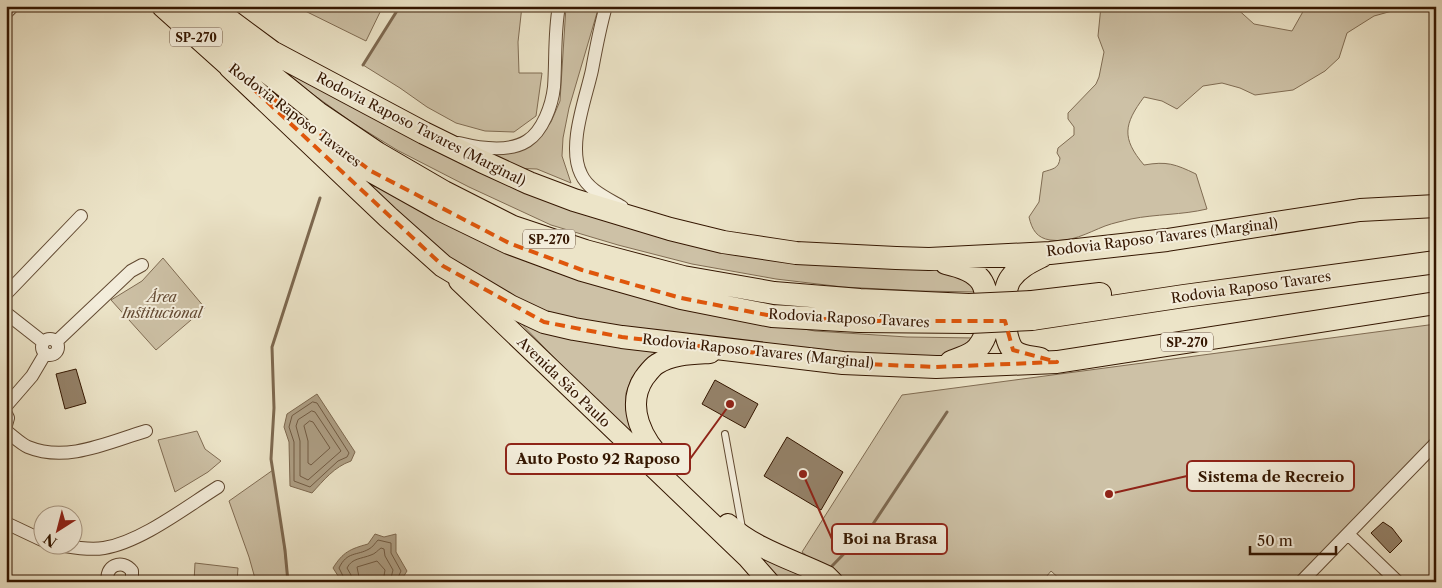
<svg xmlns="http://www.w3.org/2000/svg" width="1442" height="588" viewBox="0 0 1442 588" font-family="'Libre Caslon Text',serif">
  <rect width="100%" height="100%" fill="#ece4c8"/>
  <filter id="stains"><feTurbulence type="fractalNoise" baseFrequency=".004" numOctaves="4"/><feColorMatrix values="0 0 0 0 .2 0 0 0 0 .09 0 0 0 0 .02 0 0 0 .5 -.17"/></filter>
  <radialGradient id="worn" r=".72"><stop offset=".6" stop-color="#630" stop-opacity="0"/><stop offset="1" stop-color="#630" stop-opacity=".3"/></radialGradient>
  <path fill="#cdc1a6" stroke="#806c53" d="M295 6H383L366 41Z
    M400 6H522L518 42 519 73H542L536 116 514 132 485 131 456 123 427 107 400 88 363 65Z
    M566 6H599L569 108 563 138 562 156 571 183 537 169 508 168 484 153 520 150 537 141 551 122 560 101Z
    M1101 6H1234L1254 24 1292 31 1305 8 1309 6H1400L1392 11 1374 16 1347 33 1339 58 1325 71 1293 90 1255 95 1240 88 1222 83 1203 86 1177 109 1162 101 1144 97C1124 124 1121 138 1144 165 1167 161 1175 164 1196 174L1207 209C1182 215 1156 214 1131 219 1123 221 1113 223 1105 226 1087 233 1071 243 1050 240 1037 238 1032 230 1029 217L1039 202 1043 172C1052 169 1059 169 1060 158L1057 153 1058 148 1074 135V127L1068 119V113L1096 84 1099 77 1104 52 1098 36Z
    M270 59 651 232 958 269 978 292 920 291 843 287 776 279 692 264 618 245 551 225 469 187 397 150 353 123 314 95Z
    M377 186 698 310 815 331 907 337 977 338 946 356 915 358 729 343 556 317 520 303 467 270 429 243 372 187Z
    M163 258 205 308 156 350 111 300 142 281Z
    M512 314 670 347 656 352 642 364 632 377 626 393V410L631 429 642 448 709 516 823 582H771Z
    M1436 324V436L1294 582H1063L1051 571 1042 582H840L802 552 902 395Z
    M197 431 205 449 221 461 208 472 175 492 158 440Z
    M273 470 283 539 288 582H256L249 557 229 501Z
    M195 563 238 568 237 582H194Z"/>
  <path fill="#ad9e84" stroke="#7d684f" d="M317 394 355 452 351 461C334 467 324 480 312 493L290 486 289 442 284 427 287 414Z
    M375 534 384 537 396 534V552L407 571 400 582H342L333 568C343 552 350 549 368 544Z"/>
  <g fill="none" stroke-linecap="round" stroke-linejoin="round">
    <path stroke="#705a42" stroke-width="1" d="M313 402 317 403 349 453 347 457 338 461 310 487 294 481V442L289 427 292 416Z
      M312 411 315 412 341 451 308 480 300 476V441L296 426 298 420Z
      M310 421 313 422 330 448 311 465 308 463V441L304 426Z
      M346 582 339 568C347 551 357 556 369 549 373 547 375 543 378 540L391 543V553L401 571 396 582
      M352 582 351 575 347 568C352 558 361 559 371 555 375 554 378 550 381 548L384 549 385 556 393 570 390 582
      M360 582 357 567 377 561 385 570 383 582"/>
    <path stroke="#7d684f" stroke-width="3" d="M363 65 400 6
      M832 566 873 524 947 412
      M288 582 285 550 271 459 274 408 272 347 320 198"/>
  </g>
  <path fill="#948168" stroke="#341600" d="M76 369 86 403 65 409 56 374Z
    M715 380 758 404 745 428 702 404Z
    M787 437 843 472 821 510 764 476Z
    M1383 522 1392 528 1402 541 1390 553 1371 533Z"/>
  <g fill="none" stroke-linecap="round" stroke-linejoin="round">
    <g stroke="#624a32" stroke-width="8">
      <path id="lane" d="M725 434 742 528"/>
    </g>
    <g stroke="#624a32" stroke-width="14">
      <path id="street" d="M606 6C600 27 596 48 592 70 586 98 567 146 581 174 588 190 607 198 622 207
        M6 13 13 6
        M459 143C479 148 508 153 527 141 543 131 552 105 554 87 556 60 554 33 559 6
        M6 294 81 216
        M6 313 43 342
        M42 347a8 8 0 1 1 16 0a8 8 0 1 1-16 0Z
        M56 342 131 271 142 265
        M6 406 32 376 45 354
        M6 414 8 418 6 425
        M6 431C13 436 21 444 28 447 67 463 109 442 146 431
        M6 523 42 540
        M1348 534 1398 582
        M65 546C77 548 92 550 104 548 141 542 186 507 218 487
        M108 582C104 566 122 558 132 571V582
        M1301 582 1436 443"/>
    </g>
    <g stroke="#341600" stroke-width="22">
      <path id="primary" d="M459 281 747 557 769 582
        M665 462C643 441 625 407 644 378 648 373 652 367 657 364 672 354 693 354 710 353
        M728 524C755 549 794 560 827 576L833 582"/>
    </g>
    <g stroke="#341600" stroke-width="24">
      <path id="highway" d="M163 6 241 76
        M194 6 236 47 318 113 377 153 444 192 513 227 585 251 683 277 774 293 860 300 969 305
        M210 6 272 52 424 133 481 161 529 183 574 200 670 229 723 242 796 253 896 258 929 259 1050 253 1167 240 1360 210 1436 206
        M230 67 388 217 443 266 510 306 544 322 574 329 622 337 843 363 936 367 1057 362 1436 303
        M312 130 371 171 439 209 509 243 582 270 681 298 772 316 859 321 970 322
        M946 263C994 274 986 291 986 333 979 353 970 355 951 362
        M1032 302 1100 294
        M1032 319 1184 296 1436 262
        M1040 359C1032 357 1021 357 1014 351 1002 340 1001 291 1011 278 1019 267 1030 262 1042 256"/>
    </g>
    <use href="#lane" stroke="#f3eddb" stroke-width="6"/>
    <use href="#street" stroke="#f3eddb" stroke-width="12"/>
    <use href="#primary" stroke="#ece4c8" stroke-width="20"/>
    <use href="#highway" stroke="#ece4c8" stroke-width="22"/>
    <g stroke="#341600" stroke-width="24" stroke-linecap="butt">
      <path id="highway-bridge" d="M969 305 1032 302
        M970 322 1032 319"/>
    </g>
    <use href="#highway-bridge" stroke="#ece4c8" stroke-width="22"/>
  </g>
  <path fill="none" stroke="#df560b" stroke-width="4" stroke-dasharray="10 6" stroke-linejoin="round" d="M230 67 371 171 509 243 582 270 681 298 772 316 859 321H1005L1013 350 1057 362 936 367 843 363 622 337 544 322 443 266Z"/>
  <g text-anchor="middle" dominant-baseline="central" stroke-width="4" stroke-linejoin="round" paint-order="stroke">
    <g fill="#f3eddb" stroke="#6d5642" stroke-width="1">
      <rect x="170" y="27.5" width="52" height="19" rx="4"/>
      <rect x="523" y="229.5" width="52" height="19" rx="4"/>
      <rect x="1161" y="332.5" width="52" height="19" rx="4"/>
    </g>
    <g font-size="12" font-weight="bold" fill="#341600">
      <text x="196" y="37">SP-270</text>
      <text x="549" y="239">SP-270</text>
      <text x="1187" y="342">SP-270</text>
    </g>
    <g font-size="14" fill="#341600" stroke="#f3eddb">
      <text transform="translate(295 115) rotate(37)">Rodovia Raposo Tavares</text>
      <text transform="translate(421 129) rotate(27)">Rodovia Raposo Tavares (Marginal)</text>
      <text transform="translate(1162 237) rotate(-7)">Rodovia Raposo Tavares (Marginal)</text>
      <text transform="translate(1251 287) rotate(-8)">Rodovia Raposo Tavares</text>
      <text transform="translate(849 318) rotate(3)">Rodovia Raposo Tavares</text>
      <text transform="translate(758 351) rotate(6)">Rodovia Raposo Tavares (Marginal)</text>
      <text transform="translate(564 382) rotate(44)">Avenida São Paulo</text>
    </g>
    <g font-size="14" font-style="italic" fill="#624932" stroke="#f3eddb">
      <text x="162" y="297">Área<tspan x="162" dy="16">Institucional</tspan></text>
    </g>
  </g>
  <path fill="none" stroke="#8f2418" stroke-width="2" d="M730 404L690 459M1109 494L1187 476M803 474L832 539"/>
  <g fill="#8f2418" stroke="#f3eddb" stroke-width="2">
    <circle cx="730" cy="404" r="5"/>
    <circle cx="1109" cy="494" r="5"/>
    <circle cx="803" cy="474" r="5"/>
  </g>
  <g fill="#f3eddb" stroke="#8f2418" stroke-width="2">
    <rect x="506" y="444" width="184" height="30" rx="5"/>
    <rect x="1187" y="461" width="167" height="30" rx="5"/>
    <rect x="832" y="524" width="115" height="30" rx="5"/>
  </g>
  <g font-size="15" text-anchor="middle" font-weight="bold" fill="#341600">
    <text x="598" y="464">Auto Posto 92 Raposo</text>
    <text x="1271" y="482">Sistema de Recreio</text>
    <text x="890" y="544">Boi na Brasa</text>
  </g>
  <rect width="1442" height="588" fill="none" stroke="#ece4c8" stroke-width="25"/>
  <rect x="8" y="8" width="1427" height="573" fill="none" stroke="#341600" stroke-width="2.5"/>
  <rect x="12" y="12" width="1417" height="563" fill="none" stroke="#341600"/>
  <g transform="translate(58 530) rotate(216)"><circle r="24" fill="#f3eddb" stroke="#a79783"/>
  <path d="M0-4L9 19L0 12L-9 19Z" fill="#8f2418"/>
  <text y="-8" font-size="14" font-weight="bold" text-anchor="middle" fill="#341600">N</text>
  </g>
  <path d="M1250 546v8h86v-8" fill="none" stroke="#341600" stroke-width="2.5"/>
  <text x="1257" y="546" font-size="15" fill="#341600" stroke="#f3eddb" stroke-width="4" paint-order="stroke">50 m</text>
  <rect width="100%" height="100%" filter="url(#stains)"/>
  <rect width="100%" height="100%" fill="url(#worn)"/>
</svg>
